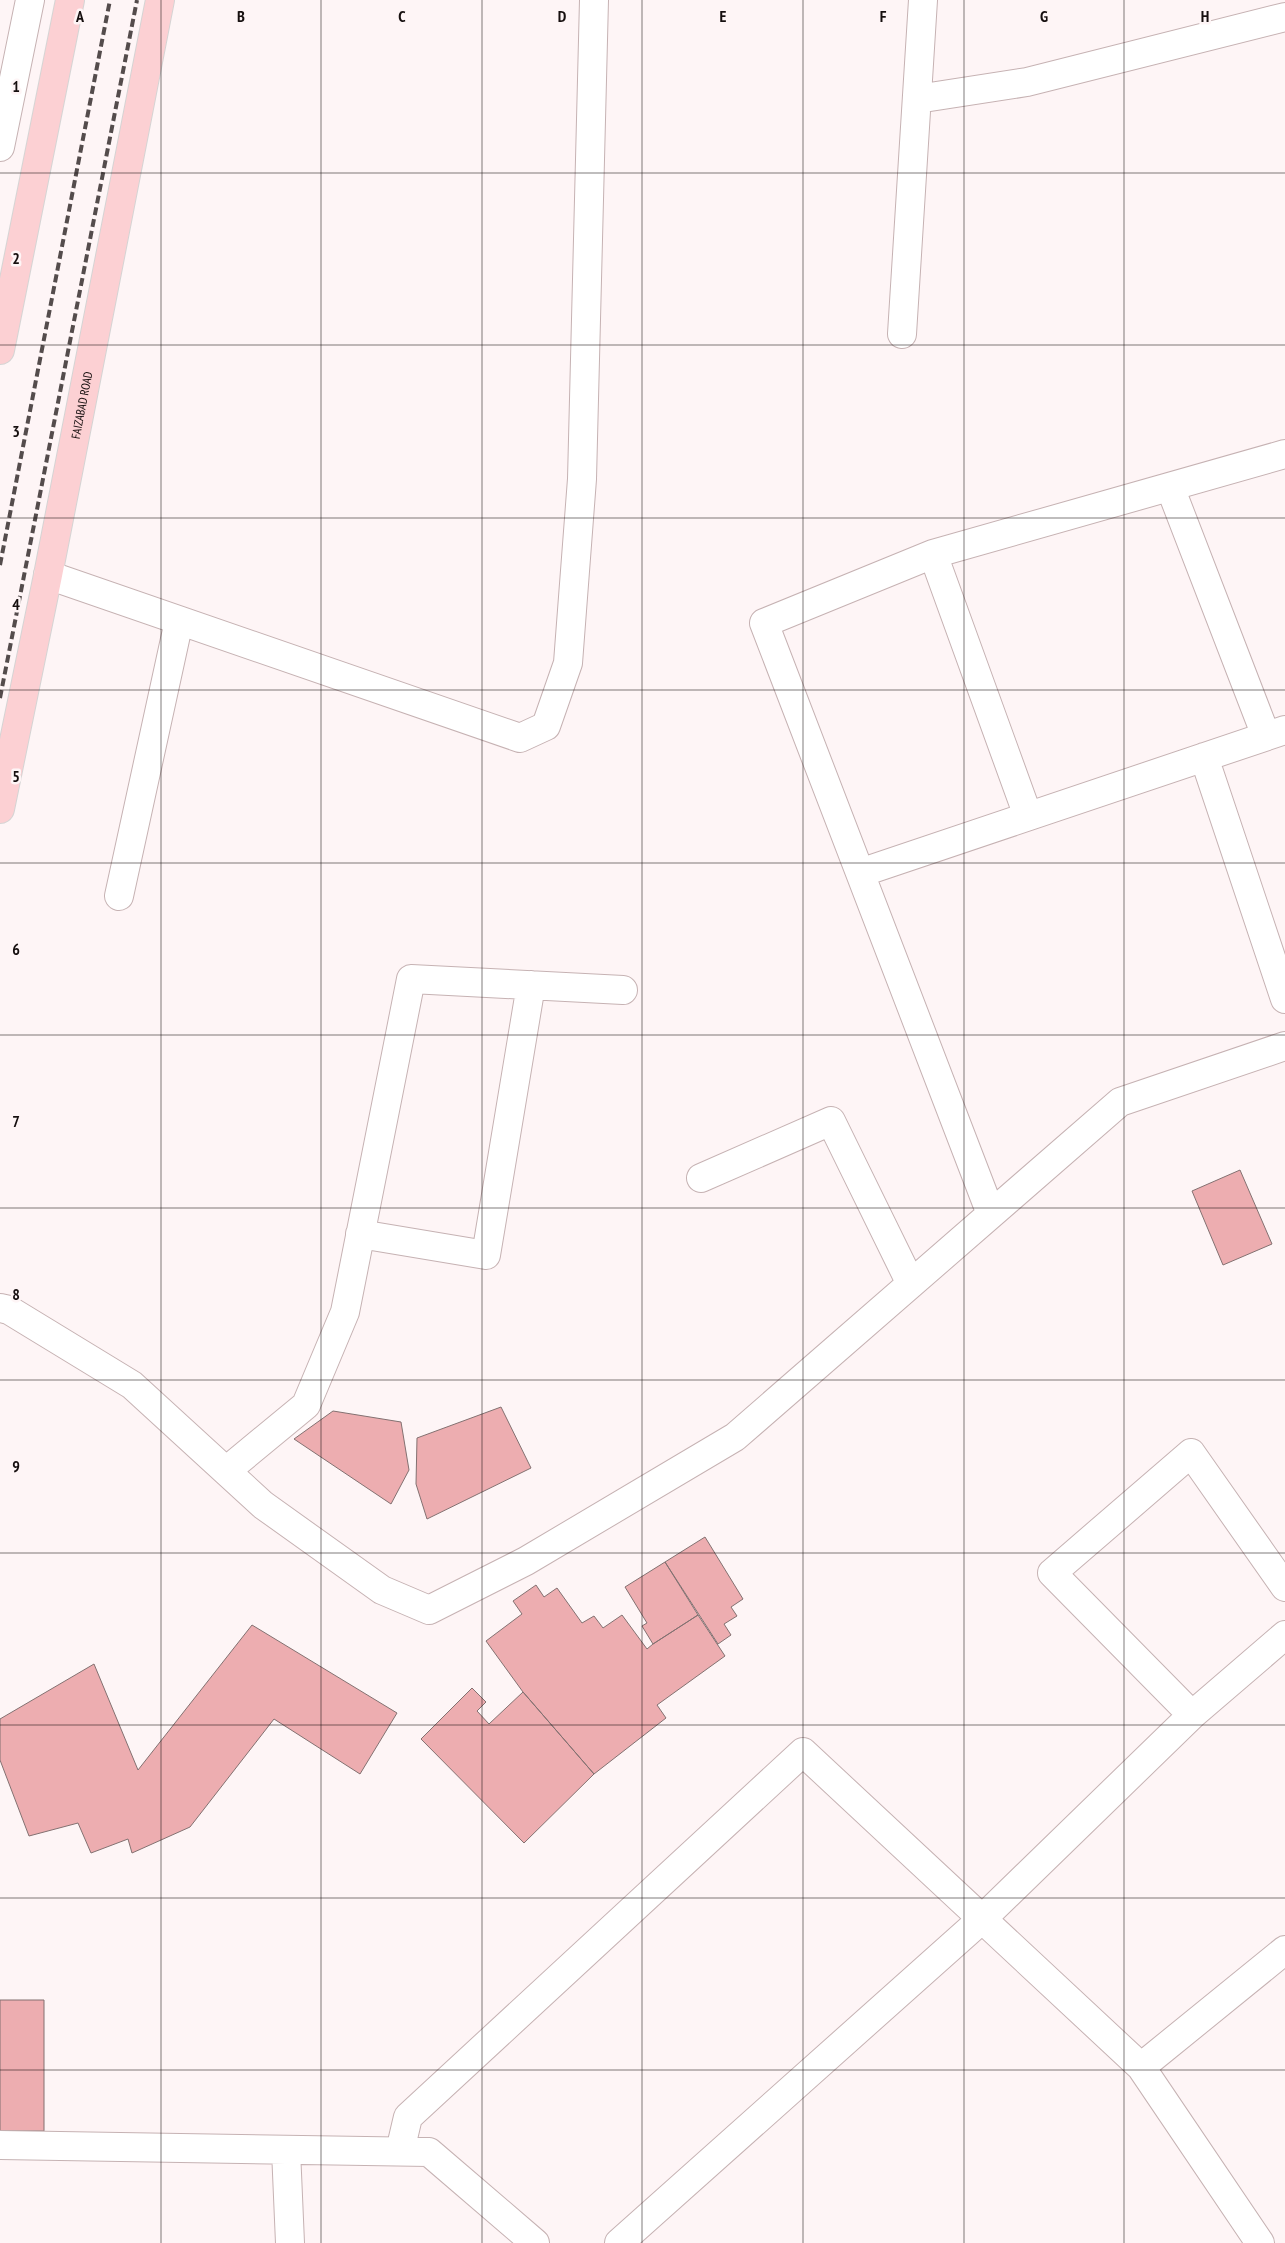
<svg xmlns="http://www.w3.org/2000/svg" width="1285" height="2243" viewBox="0 0 1285 2243" font-family="'PT Sans Narrow',sans-serif">
  <rect width="100%" height="100%" fill="#fef5f6"/>
  <path fill="#edadb0" stroke="#837171" d="M1240 1170 1272 1244 1223 1265 1192 1191Z
    M501 1407 531 1468 427 1519 416 1484 417 1438Z
    M333 1411 401 1422 409 1470 391 1504 294 1439Z
    M705 1537 743 1599 731 1607 737 1616 724 1624 731 1635 718 1644 665 1562Z
    M665 1562 698 1615 653 1644 642 1626 647 1623 625 1587Z
    M536 1585 544 1597 557 1588 582 1623 594 1616 603 1628 622 1615 647 1649 653 1644 698 1615 725 1656 657 1705 666 1718 594 1774 523 1692 486 1641 522 1614 513 1601Z
    M252 1625 397 1713 360 1774 274 1719 190 1827 132 1853 128 1839 91 1853 78 1823 29 1836 0 1760V1719L94 1664 138 1770Z
    M472 1688 486 1702 477 1711 489 1724 523 1692 594 1774 524 1843 421 1739Z
    M0 2000H44V2131H0Z"/>
  <g fill="none" stroke-linecap="round" stroke-linejoin="round">
    <g stroke="#c6b2b3" stroke-width="30">
      <path id="minor" d="M917 99 1027 82 1285 17
        M0 147 30 0
        M902 334 923 0
        M1170 487 1266 736
        M933 554 1028 816
        M48 575 520 738 546 726 568 663 582 479 594 0
        M1204 757 1285 999
        M860 873 1285 730
        M119 896 179 621
        M701 1178 831 1121 911 1284
        M991 1214 764 623 933 554 1285 454
        M360 1234 486 1255 531 985
        M0 1308 9 1310 132 1385 263 1505 382 1590 429 1610 526 1561 735 1437 1120 1102 1285 1046
        M226 1471 306 1405 345 1312 411 979 623 990
        M1192 1715 1052 1573 1191 1453 1285 1587
        M1141 2067 1285 1950
        M0 2145 429 2152 535 2243
        M286 2150 290 2243
        M400 2151 408 2117 803 1752 1141 2067 1260 2243
        M619 2243 982 1919 1192 1715 1285 1635"/>
    </g>
    <g stroke="#d5d4d4" stroke-width="30">
      <g id="major">
        <path d="M0 350 70 0"/>
        <path id="s1" d="M0 809 48 575 160 0"/>
      </g>
    </g>
    <use href="#minor" stroke="#fff" stroke-width="28"/>
    <use href="#major" stroke="#fcd0d3" stroke-width="28"/>
    <path stroke="#544c4c" stroke-width="4" stroke-dasharray="8 4" stroke-linecap="butt" d="M0 565 110 0
      M0 698 137 0"/>
  </g>
  <path fill="none" stroke="#160f0f" stroke-width="1" stroke-opacity="0.55" d="M161 0V2243M321 0V2243M482 0V2243M642 0V2243M803 0V2243M964 0V2243M1124 0V2243M0 173H1285M0 345H1285M0 518H1285M0 690H1285M0 863H1285M0 1035H1285M0 1208H1285M0 1380H1285M0 1553H1285M0 1725H1285M0 1898H1285M0 2070H1285"/>
  <g text-anchor="middle" dominant-baseline="central" stroke-width="5" stroke-linejoin="round" paint-order="stroke">
    <g font-size="12" fill="#160f0f" stroke="#fef5f6">
      <text stroke="none"><textPath href="#s1" startOffset="412">FAIZABAD ROAD</textPath></text>
    </g>
  </g>
  <g font-size="16" text-anchor="middle" font-weight="bold" fill="#160f0f" stroke="#fef5f6" stroke-width="5" stroke-linejoin="round" paint-order="stroke">
    <text x="80" y="22">A</text>
    <text x="241" y="22">B</text>
    <text x="402" y="22">C</text>
    <text x="562" y="22">D</text>
    <text x="723" y="22">E</text>
    <text x="883" y="22">F</text>
    <text x="1044" y="22">G</text>
    <text x="1205" y="22">H</text>
    <text x="16" y="92">1</text>
    <text x="16" y="264">2</text>
    <text x="16" y="437">3</text>
    <text x="16" y="610">4</text>
    <text x="16" y="782">5</text>
    <text x="16" y="955">6</text>
    <text x="16" y="1127">7</text>
    <text x="16" y="1300">8</text>
    <text x="16" y="1472">9</text>
  </g>
</svg>
